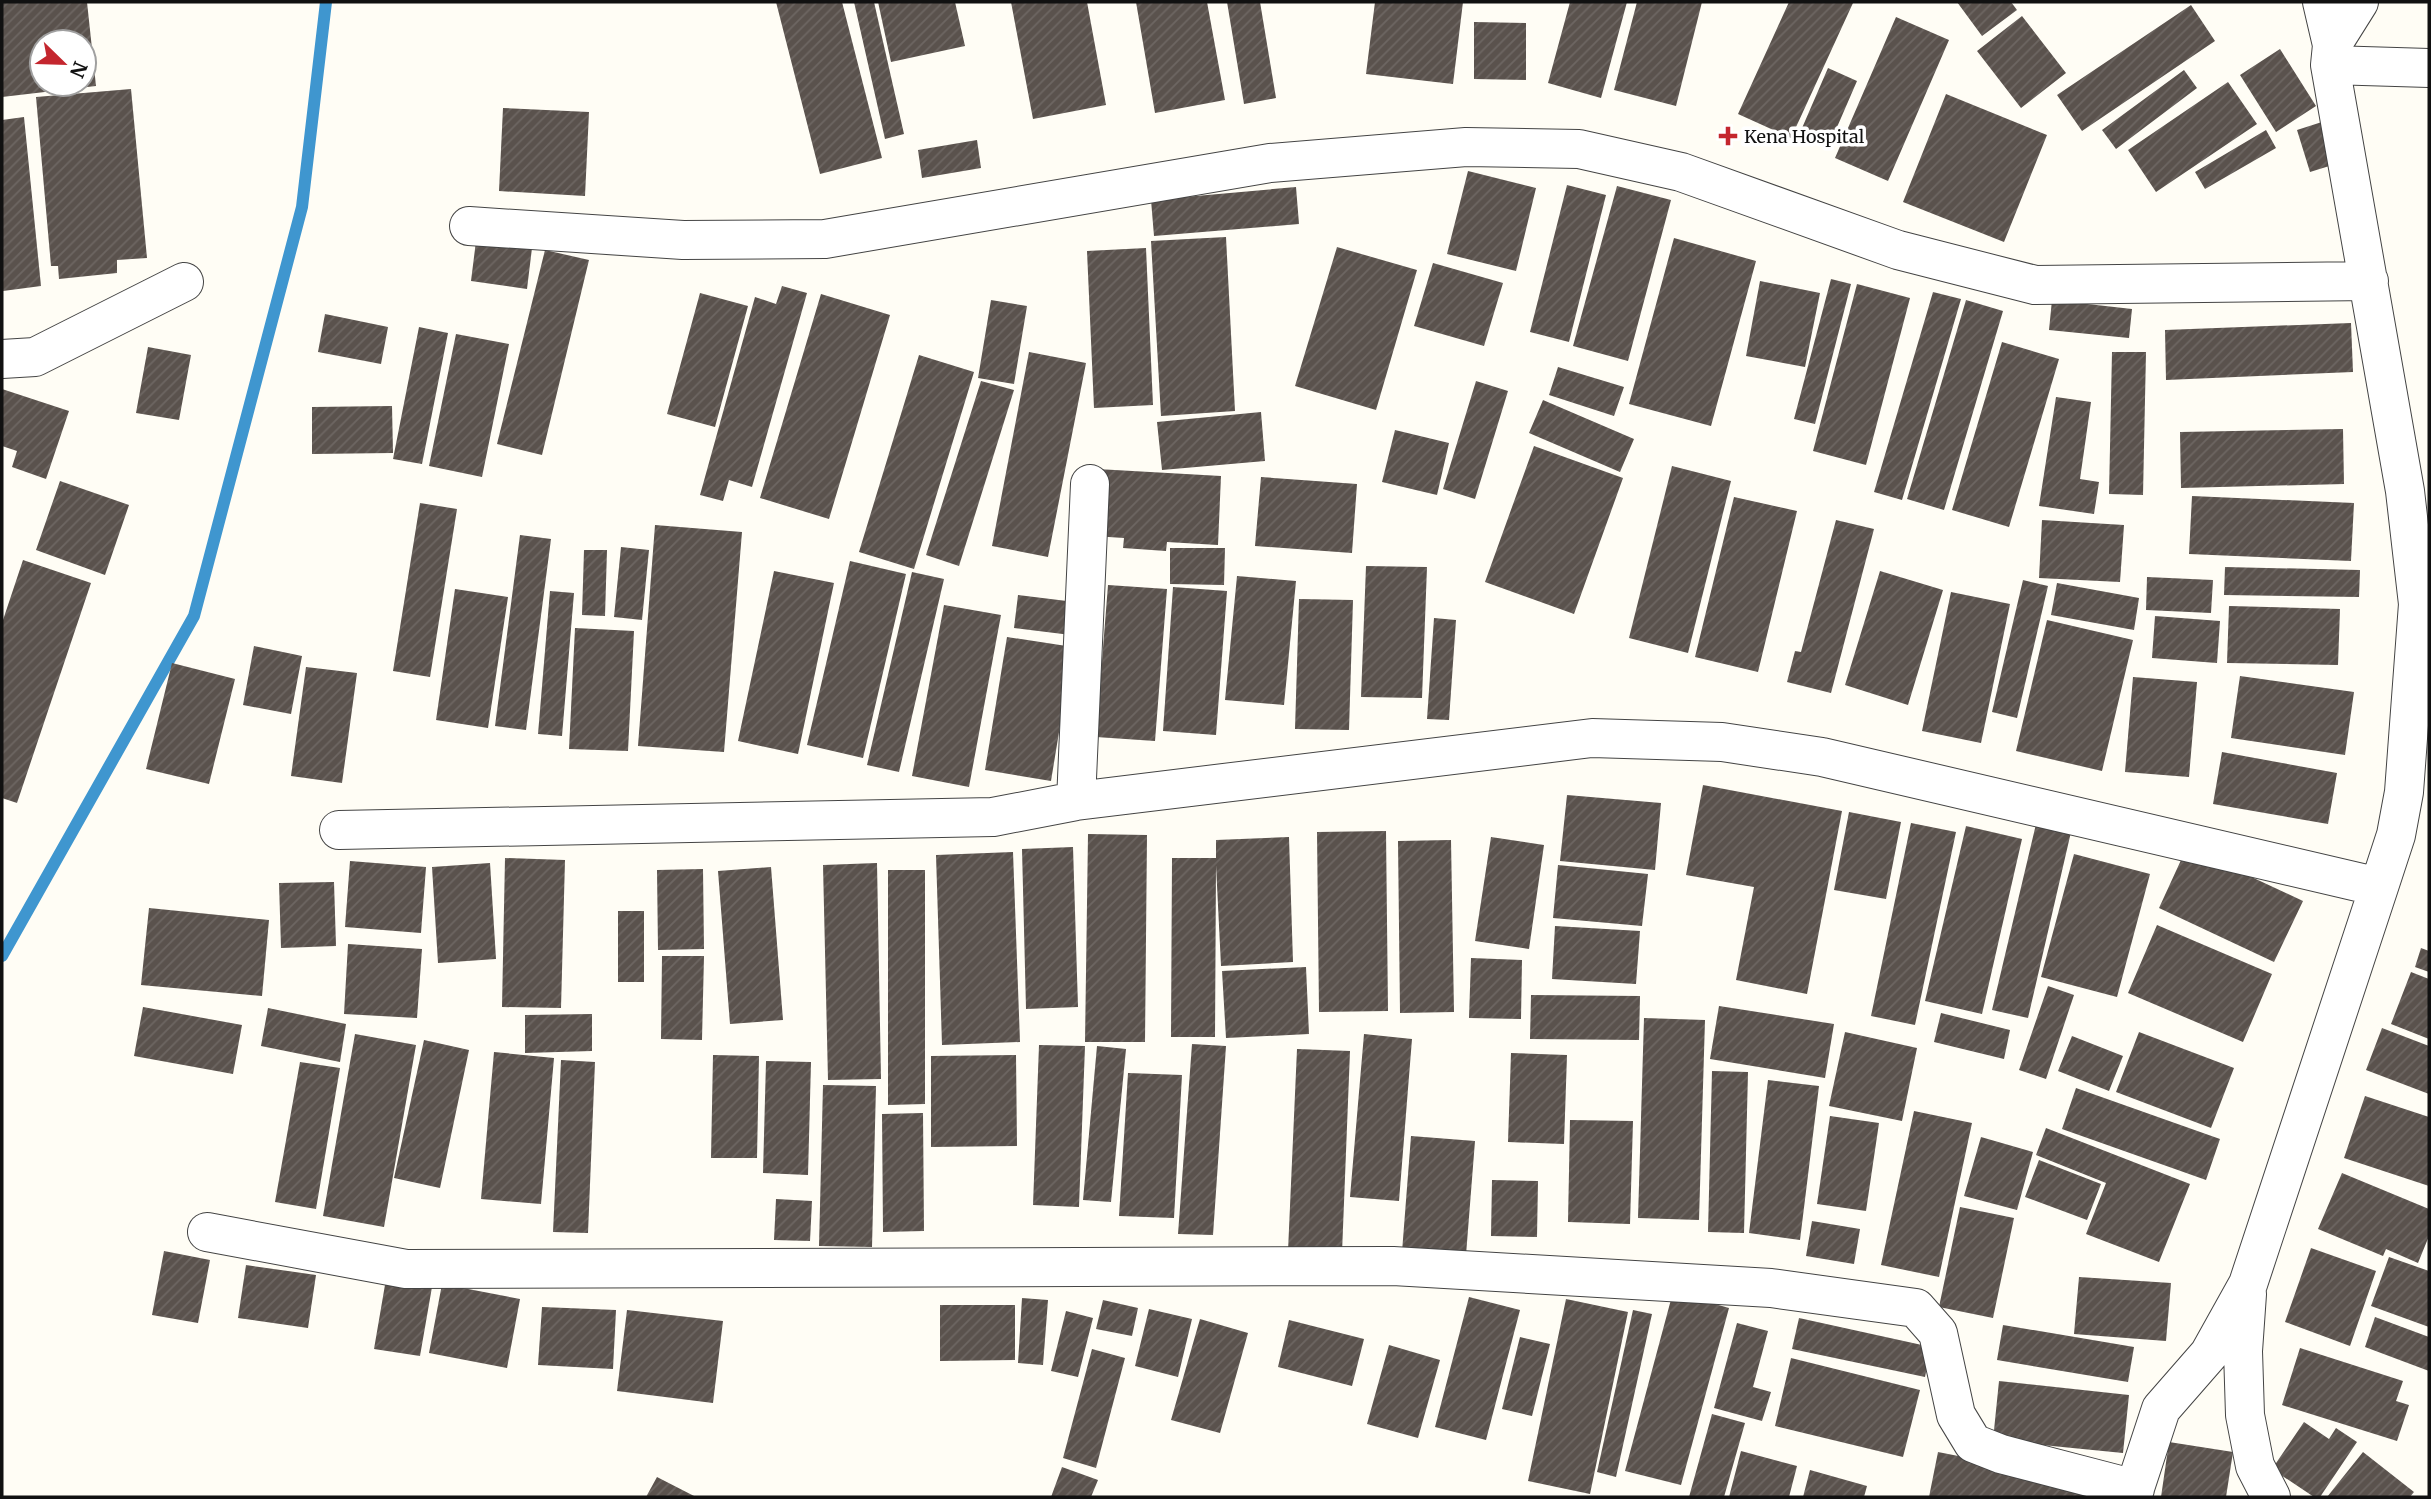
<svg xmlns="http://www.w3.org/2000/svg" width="2431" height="1499" viewBox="0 0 2431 1499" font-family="Merriweather,serif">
  <defs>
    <pattern id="building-hatch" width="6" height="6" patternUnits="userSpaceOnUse" patternTransform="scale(1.75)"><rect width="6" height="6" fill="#5a524d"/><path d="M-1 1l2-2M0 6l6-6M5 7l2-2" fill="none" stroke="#6d6662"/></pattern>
  </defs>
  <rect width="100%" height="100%" fill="#fffdf5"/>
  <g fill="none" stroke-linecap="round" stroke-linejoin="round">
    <path stroke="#3f96cf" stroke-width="12" d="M2 956 194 616 302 207 326 2"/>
  </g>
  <path fill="url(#building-hatch)" fill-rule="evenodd" d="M2 2H87L96 86 2 97ZM42 42H84V84H42Z
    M776 2H842L882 158 820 174Z
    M854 2H874L904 134 885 139Z
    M878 2H955L965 46 891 62Z
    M1011 2H1087L1106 105 1033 119Z
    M1136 2H1207L1225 100 1155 113Z
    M1227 2H1260L1276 98 1244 104Z
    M1375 2H1463L1453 84 1366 74Z
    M1570 2H1627L1601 98 1548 83Z
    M1637 2H1702L1676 106 1614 90Z
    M1789 2 1853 3 1791 138 1738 114Z
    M1957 2H2011L2017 10 1982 36Z
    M2191 5 2215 41 2082 131 2057 95Z
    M2022 16 2066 73 2021 108 1977 51Z
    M1896 17 1949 40 1888 181 1835 158Z
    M1474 22 1526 23V80L1474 79Z
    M2280 49 2316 106 2276 132 2240 75Z
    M1828 68 1857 81 1828 148 1799 135Z
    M2184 70 2197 88 2116 149 2102 130Z
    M2228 82 2257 124 2156 192 2128 150Z
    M131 89 147 258 117 260V273L59 279 58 266H51L36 97Z
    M1946 94 2047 135 2004 242 1903 202Z
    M503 108 589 112 585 196 499 191Z
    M24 117 41 286 3 291 2 120Z
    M2325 121 2339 163 2310 172 2297 130Z
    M2266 130 2276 148 2205 189 2195 172Z
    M977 140 981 168 922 178 918 150Z
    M1468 171 1536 188 1516 271 1447 254Z
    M1567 185 1606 195 1569 342 1530 332Z
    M1617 186 1671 200 1628 361 1573 346Z
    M1296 187 1299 224 1154 236 1151 200Z
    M1226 237 1235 411 1161 416 1151 241Z
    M1674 238 1756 261 1711 426 1629 404Z
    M476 241 532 248 527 289 471 281Z
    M1337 247 1417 270 1376 410 1295 386Z
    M1146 248 1153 405 1094 408 1087 251Z
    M545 250 589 260 542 455 497 444Z
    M1433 263 1503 283 1484 346 1414 326Z
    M1831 279 1851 284 1815 424 1794 419Z
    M1760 281 1820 293 1805 367 1746 356Z
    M1857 284 1910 298 1866 465 1813 451Z
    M782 286 807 293 752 487 729 480 723 501 700 495 755 297 776 304Z
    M1933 292 1961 299 1902 500 1874 492Z
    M700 293 748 306 715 427 667 414Z
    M821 294 890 315 829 519 760 498Z
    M991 300 1027 306 1014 384 978 378Z
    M1966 300 2003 311 1944 510 1907 499Z
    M2052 300 2132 309 2129 338 2049 330Z
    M325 314 388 327 381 364 318 352Z
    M2351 323 2353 372 2166 380 2165 330Z
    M419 327 448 333 422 464 393 459Z
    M456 334 509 344 482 477 429 466Z
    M2002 342 2059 359 2009 527 1952 510Z
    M148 347 191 355 179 420 136 413Z
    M1029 352 1086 363 1048 557 992 546Z
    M2112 352H2146L2143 495 2109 494Z
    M919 355 974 372 914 569 859 552Z
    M1558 367 1624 387 1614 416 1549 395Z
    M981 381 1014 390 959 566 926 555Z
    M1476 381 1508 391 1475 499 1443 489Z
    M2 389 69 411 46 479 12 467 17 451 2 446Z
    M2056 397 2091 402 2080 479 2099 482 2094 514 2039 506Z
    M1543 400 1634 439 1620 472 1529 433Z
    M392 406 393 453 312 454V407Z
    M1261 412 1265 461 1162 470 1157 422Z
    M2343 429 2344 484 2181 488 2180 432Z
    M1395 430 1449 443 1437 495 1382 482Z
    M1534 446 1623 478 1574 614 1485 582Z
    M1672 466 1731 481 1688 653 1629 638Z
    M1097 469 1221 476 1218 545 1167 542 1166 551 1123 548 1124 538 1093 536Z
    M1261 477 1357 484 1352 553 1255 546Z
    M60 481 129 505 105 575 36 550Z
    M2192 496 2354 503 2351 561 2189 554Z
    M1734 497 1797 511 1758 672 1695 657Z
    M420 503 457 509 430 677 393 671Z
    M1836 520 1874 529 1831 693 1787 682 1795 651 1801 652Z
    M2042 520 2124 525 2120 582 2039 578Z
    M655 525 742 532 724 752 638 746Z
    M520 535 551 539 526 730 495 726Z
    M621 547 649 550 642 620 614 617Z
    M1170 548H1225L1224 585 1170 584Z
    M584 550H607L605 616 582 615Z
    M23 560 91 583 17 803 2 798V623Z
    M850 561 906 574 863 758 807 745Z
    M1366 566 1427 567 1422 698 1361 697Z
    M2225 567 2360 570 2359 597 2224 595Z
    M774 571 834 583 798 754 738 741Z
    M1880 571 1943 590 1908 705 1845 685Z
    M912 572 944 579 899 772 867 765Z
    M1237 576 1296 581 1284 705 1225 700Z
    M2147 577 2213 580 2211 613 2146 610Z
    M2023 580 2048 586 2017 718 1992 712Z
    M2057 583 2139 598 2134 630 2051 615Z
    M1108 585 1167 589 1155 741 1096 737Z
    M1173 587 1227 591 1216 735 1163 731Z
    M455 589 508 597 488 728 436 720Z
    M550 591 574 593 562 736 538 734Z
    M1951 592 2010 604 1981 743 1922 731Z
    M1018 595 1083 603 1079 636 1014 628Z
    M1299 599 1353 600 1349 730 1295 729Z
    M944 605 1001 615 969 787 912 776Z
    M2229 606 2340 609 2338 665 2227 663Z
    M2155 616 2220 621 2217 663 2152 658Z
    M1434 618 1456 620 1449 720 1427 719Z
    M2047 620 2133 640 2102 771 2016 751Z
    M575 628 634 631 628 751 569 749Z
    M1007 637 1073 647 1051 781 985 770Z
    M254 646 302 656 291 714 243 705Z
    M172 663 235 679 209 784 146 769Z
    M306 667 357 673 342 783 291 776Z
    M2240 676 2354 692 2345 755 2231 738Z
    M2133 677 2197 682 2189 777 2125 772Z
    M2222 752 2337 773 2328 824 2213 804Z
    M1703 785 1842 811 1807 994 1736 980 1754 887 1686 875Z
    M1567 795 1661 803 1655 870 1560 861Z
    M1849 812 1901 822 1886 899 1834 890Z
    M1911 823 1956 832 1915 1025 1871 1016Z
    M2036 824 2071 832 2028 1018 1992 1010Z
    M1966 826 2022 839 1982 1014 1925 1001Z
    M1386 831 1388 1011 1319 1012 1317 832Z
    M1088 834 1147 835 1145 1042H1085Z
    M1289 837 1293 962 1221 966 1216 865 1215 1037H1171L1172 858H1216V840Z
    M1491 837 1544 845 1529 949 1475 941Z
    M1451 840 1454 1012 1400 1013 1398 841Z
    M1073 847 1078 1007 1026 1009 1022 849Z
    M2187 847 2303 901 2274 962 2159 908Z
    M1013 852 1020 1042 942 1045 936 855Z
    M2074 854 2150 874 2117 997 2041 977Z
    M505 858 565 860 561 1008 502 1007Z
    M350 861 426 867 421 933 345 927Z
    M490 863 496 959 438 963 432 867Z
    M877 863 881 1079 828 1080 823 865Z
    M1558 865 1648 874 1642 926 1553 918Z
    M771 867 783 1020 730 1024 718 871Z
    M703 869 704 949 658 950 657 870Z
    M888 870H925V1104L888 1105Z
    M334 882 336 946 281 948 279 883Z
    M149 908 269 920 262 996 141 985Z
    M618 911H644V982H618Z
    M2157 925 2272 974 2243 1042 2128 993Z
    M1555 926 1640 931 1636 984 1552 979Z
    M348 944 422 949 417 1018 344 1014Z
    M2421 948 2429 951V972L2415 967Z
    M662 956H704L702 1040 661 1039Z
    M1471 958 1522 960 1521 1019 1469 1018Z
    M1306 967 1309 1034 1226 1038 1222 971Z
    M2411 972 2429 979V1039L2391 1024Z
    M2048 986 2074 995 2046 1079 2019 1070Z
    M1531 995 1640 996 1639 1040 1530 1039Z
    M1719 1006 1834 1024 1825 1078 1710 1059Z
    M143 1007 242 1025 233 1074 134 1056Z
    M268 1008 346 1024 340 1062 261 1046Z
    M1941 1013 2010 1030 2004 1059 1934 1042Z
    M592 1014V1051L525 1053V1015Z
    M1644 1018 1705 1020 1699 1220 1638 1218Z
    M2382 1028 2429 1046V1094L2366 1070Z
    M1845 1032 1917 1048 1902 1121 1829 1106Z
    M2139 1032 2234 1068 2211 1128 2116 1092Z
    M355 1034 416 1045 384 1227 323 1216Z
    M1364 1034 1412 1039 1399 1201 1350 1197Z
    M2072 1036 2123 1056 2109 1091 2058 1071Z
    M424 1040 469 1050 440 1188 394 1178Z
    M1192 1044 1226 1046 1213 1235 1178 1234Z
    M1039 1045 1085 1046 1079 1207 1033 1205Z
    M1097 1046 1126 1049 1111 1202 1083 1200Z
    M1297 1049 1350 1051 1342 1253 1288 1251Z
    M494 1052 554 1058 541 1204 481 1199Z
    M1511 1053 1567 1055 1564 1144 1508 1142Z
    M713 1055 759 1056 757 1158H711Z
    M1016 1055 1017 1146 931 1147V1056Z
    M561 1060 595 1062 588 1233 553 1232Z
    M766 1061 811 1062 808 1175 763 1173Z
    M300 1062 340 1068 316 1209 275 1202Z
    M1712 1071 1748 1072 1744 1233 1708 1232Z
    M1128 1073 1182 1075 1174 1218 1119 1216Z
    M1768 1080 1819 1086 1800 1240 1749 1233Z
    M823 1085 876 1086 872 1247 819 1246Z
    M2076 1088 2220 1139 2206 1180 2062 1129Z
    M2365 1096 2429 1117V1186L2344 1158Z
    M1914 1111 1972 1123 1939 1277 1881 1265Z
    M923 1113 924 1231 883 1232 882 1114Z
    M1830 1116 1879 1123 1866 1211 1817 1204Z
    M1570 1120 1633 1121 1630 1224 1568 1222Z
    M2046 1128 2190 1184 2159 1262 2086 1234 2106 1183 2036 1155Z
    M1411 1136 1475 1141 1466 1255 1402 1252Z
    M1981 1137 2033 1152 2017 1210 1964 1196Z
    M2039 1160 2101 1184 2087 1220 2025 1197Z
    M2342 1173 2429 1209V1236L2418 1263 2386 1249 2383 1256 2318 1229Z
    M1492 1180 1538 1181 1537 1237 1491 1236Z
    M776 1199 812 1201 810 1241 774 1240Z
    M1960 1207 2014 1218 1993 1318 1939 1307Z
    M1812 1221 1860 1229 1854 1264 1806 1256Z
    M2311 1248 2376 1271 2350 1346 2285 1322Z
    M164 1251 210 1260 198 1323 152 1315Z
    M2389 1257 2429 1271V1327L2371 1306Z
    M246 1265 316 1275 308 1328 238 1318Z
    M2079 1277 2171 1283 2166 1341 2074 1334Z
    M386 1279 432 1287 420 1356 374 1349Z
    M442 1284 520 1299 507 1368 429 1353Z
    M1673 1292 1729 1308 1681 1485 1625 1471Z
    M1469 1297 1520 1310 1486 1440 1435 1427Z
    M1022 1298 1048 1300 1043 1365 1018 1363Z
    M1566 1299 1628 1312 1590 1494 1528 1481Z
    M1103 1300 1138 1308 1132 1336 1096 1329Z
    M940 1305H1015V1360L940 1361Z
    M542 1307 616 1310 613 1369 538 1365Z
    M1149 1309 1192 1319 1178 1377 1135 1366Z
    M627 1310 723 1321 713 1403 617 1391Z
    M1633 1310 1652 1314 1616 1477 1597 1472Z
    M1066 1311 1093 1318 1078 1377 1051 1371Z
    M2375 1317 2429 1337V1371L2365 1347Z
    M1799 1318 1931 1347 1925 1377 1792 1349Z
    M1200 1319 1248 1333 1220 1433 1171 1420Z
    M1289 1320 1364 1339 1352 1386 1278 1367Z
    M1737 1323 1768 1331 1753 1387 1771 1392 1762 1421 1714 1408Z
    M2003 1325 2134 1347 2128 1382 1997 1360Z
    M1520 1337 1550 1344 1532 1416 1502 1409Z
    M1389 1345 1440 1360 1418 1438 1367 1424Z
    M2300 1348 2403 1381 2396 1401 2409 1405 2397 1441 2282 1405Z
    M1092 1349 1125 1358 1096 1468 1063 1458Z
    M1791 1358 1920 1390 1903 1457 1775 1426Z
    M1999 1381 2129 1395 2123 1453 1993 1440Z
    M1712 1414 1745 1423 1724 1497H1689Z
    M2304 1422 2329 1439 2336 1428 2357 1442 2320 1497H2314L2272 1469Z
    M2169 1442 2233 1452 2226 1497H2161Z
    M1741 1451 1797 1466 1789 1497H1729Z
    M1938 1452 2090 1482 2087 1497H1929Z
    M2363 1452 2414 1492 2410 1497H2327Z
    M1062 1467 1098 1480 1091 1497H1051Z
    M1810 1470 1867 1486 1864 1497H1803Z
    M657 1477 696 1497H646Z"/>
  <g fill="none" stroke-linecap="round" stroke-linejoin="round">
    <g stroke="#444" stroke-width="40">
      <path id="minor" d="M2332 45 2359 2
        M2330 65 2429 68
        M469 226 683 240 825 239 1270 163 1466 147 1579 149 1681 172 1898 250 2035 285 2369 281
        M2 359 35 357 184 282
        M1076 801 1090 484
        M339 830 993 817 1076 801 1592 738 1722 742 1822 757 2379 887
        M207 1232 406 1269 1393 1266 1771 1288 1916 1308 1938 1333 1956 1415 1973 1443 2001 1454 2135 1489
        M2247 1294 2243 1351 2245 1415 2255 1466 2271 1497
        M2132 1497 2161 1409 2209 1354 2248 1284 2379 887 2396 835 2404 792 2418 604 2405 491 2330 65 2332 45 2322 2"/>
    </g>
    <use href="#minor" stroke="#fff" stroke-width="38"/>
  </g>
  <path fill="#c4262e" stroke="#fff" stroke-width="2.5" d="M1724.5 125.5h7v7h7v7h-7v7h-7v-7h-7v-7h7z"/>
  <g text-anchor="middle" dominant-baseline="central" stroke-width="7" stroke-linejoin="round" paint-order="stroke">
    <g font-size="18" fill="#111" stroke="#fff" text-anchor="start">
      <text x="1744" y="136">Kena Hospital</text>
    </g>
  </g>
  <rect width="2431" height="1499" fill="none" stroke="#111111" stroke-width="7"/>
  <g transform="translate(63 63) rotate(113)"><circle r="33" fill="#ffffff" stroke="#a0a0a0" stroke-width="2"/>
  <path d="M0-5L12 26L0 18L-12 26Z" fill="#c4262e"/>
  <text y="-10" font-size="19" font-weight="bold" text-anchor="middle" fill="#111111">N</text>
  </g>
</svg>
